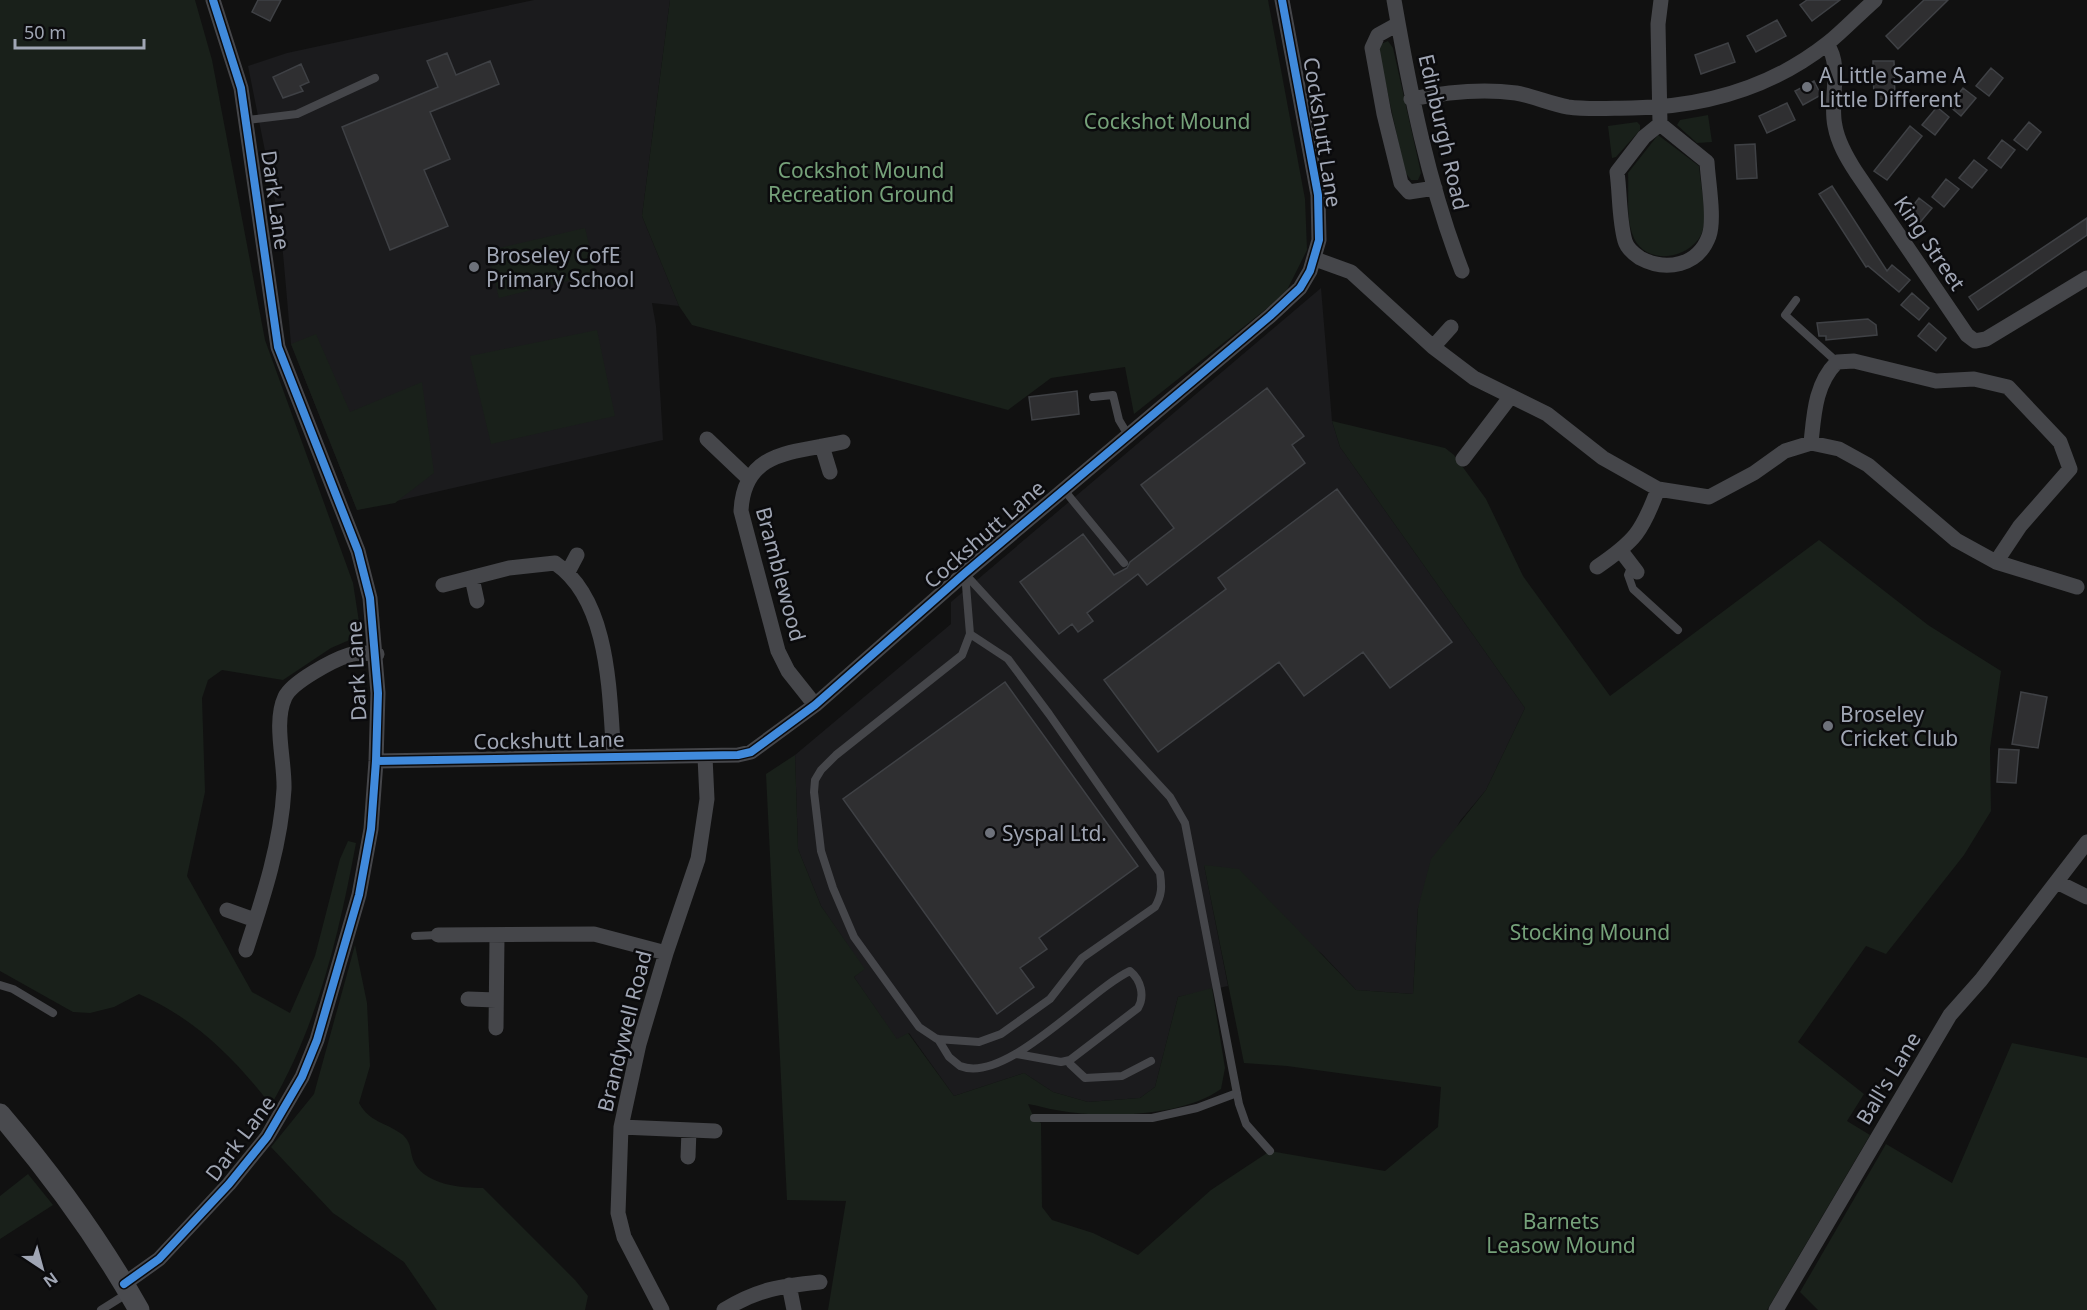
<svg xmlns="http://www.w3.org/2000/svg" width="2087" height="1310" viewBox="0 0 2087 1310" font-family="'Noto Sans',sans-serif">
  <rect width="100%" height="100%" fill="#111"/>
  <path fill="#1b1b1d" d="M534 0H670L642 216 679 306 652 303 656 326 663 440 357 510 291 344 281 231 248 66 287 53Z
    M1321 288 1332 421 1340 447 1525 708 1486 790 1460 821 1418 908 1413 994 1356 990 1322 954 1204 865 1228 986 1178 997 1155 1087 1140 1098 1088 1102 1053 1092 1024 1073 954 1096 909 1033 897 1040 854 977 864 969 821 906 798 849 795 755 951 624V602Z"/>
  <path fill="#19201a" d="M0 0H195L212 60 265 340 353 583 361 635 331 648 283 680 222 670 208 680 202 698 205 792 187 876 252 992 290 1013 315 956 340 859 348 841 356 843C339 934 318 1024 271 1105 233 1057 196 1019 139 994L114 1007 90 1013 73 1012 0 971Z
    M670 0H1268L1305 199 1307 250 1285 294 1134 414 1125 367 1051 378 1008 410 692 325 679 306 642 216Z
    M1388 41 1393 48 1421 173 1418 180H1411L1405 172 1379 53 1381 44Z
    M1708 115 1712 142 1697 143 1677 125 1680 120Z
    M1637 122 1640 125V130L1616 157 1612 158 1608 126Z
    M1658 135 1699 166C1700 183 1709 220 1701 235 1687 261 1642 266 1632 233 1626 215 1629 191 1628 173Z
    M585 228 596 274 499 298 487 251Z
    M597 330 615 416 491 444 470 356Z
    M316 334 350 412 422 382 434 473 395 503 357 510 291 344Z
    M1332 421 1445 448 1454 455 1486 499 1523 576 1610 696 1819 540 1928 625 2001 671 1990 748 1991 811 1964 855 1886 954 1866 946 1798 1042 1864 1094 1847 1121 1870 1135 1767 1310H828L846 1201 787 1200 766 774 795 755 798 849 821 906 865 969 854 977 897 1039 908 1033 954 1096 1024 1073 1053 1092 1088 1102 1140 1098 1155 1087 1178 997 1212 988 1225 1068 1221 1089C1182 1117 1102 1119 1056 1110 1047 1109 1037 1105 1028 1104L1034 1118 1041 1123 1042 1207 1052 1220 1093 1233 1138 1255 1211 1190 1270 1151 1385 1171 1438 1127 1441 1087 1287 1066 1244 1063 1204 865 1239 869 1356 990 1413 994 1418 908 1431 859 1486 790 1525 708 1340 447Z
    M355 945 367 1003 370 1066 359 1103C370 1123 386 1122 403 1135 413 1144 409 1154 415 1164 427 1185 462 1188 483 1188L575 1280 588 1296 585 1310H437L404 1262 333 1213 271 1147 314 1094Z
    M2012 1043 2087 1058V1310H1818L1800 1292 1886 1144 1952 1183Z
    M28 1174 53 1205 0 1239V1196Z"/>
  <path fill="#2f2f31" stroke="#3f4145" stroke-width="1.5" d="M258 0H281L270 21 252 12Z
    M1807 0H1840L1812 21 1800 5Z
    M1924 0H1948L1898 49 1886 36Z
    M1777 20 1786 36 1756 52 1747 36Z
    M1728 43 1735 62 1701 74 1695 55Z
    M447 53 456 75 490 61 499 84 430 112 450 159 424 170 448 226 390 250 342 127 438 87 427 61Z
    M1873 61H1894L1895 99H1874Z
    M301 64 309 82 300 86 303 91 283 98 273 77Z
    M1991 68 2003 78 1989 96 1976 86Z
    M1814 81 1821 95 1803 105 1795 91Z
    M1963 88 1976 98 1961 116 1949 106Z
    M1787 103 1795 120 1767 133 1759 116Z
    M1937 107 1949 117 1935 135 1922 125Z
    M2029 122 2041 132 2027 150 2014 140Z
    M1910 126 1922 136 1887 180 1874 171Z
    M2002 140 2015 150 2001 168 1988 158Z
    M1755 144 1757 178 1737 179 1735 145Z
    M1974 160 1987 170 1972 188 1959 178Z
    M1946 179 1959 189 1944 207 1932 197Z
    M1832 186 1887 271 1892 265 1910 280 1899 292 1868 266 1866 267 1819 194Z
    M1919 198 1932 208 1917 226 1905 216Z
    M2087 218V235L1978 310 1969 297Z
    M1912 293 1929 308 1919 320 1901 305Z
    M1868 319 1876 325 1877 335 1826 340V336H1819L1817 323Z
    M1929 323 1946 338 1936 351 1918 336Z
    M1267 388 1304 436 1292 445 1305 463 1147 585 1138 574 1087 613 1093 621 1078 632 1072 624 1059 634 1020 582 1083 534 1114 575 1127 568 1130 562 1174 528 1141 485Z
    M1077 391 1079 414 1032 420 1029 397Z
    M1337 489 1452 642 1390 688 1363 652 1304 696 1279 662 1158 752 1104 680 1226 589 1218 578Z
    M1005 682 1138 866 1039 938 1047 949 1020 968 1034 987 997 1014 843 799Z
    M2021 692 2047 697 2038 748 2012 744Z
    M1999 749 2019 750 2016 783 1997 782Z"/>
  <g fill="none" stroke-linecap="round" stroke-linejoin="round">
    <path stroke="#45464a" stroke-width="8" d="M247 120 297 114 375 78
      M1796 300 1785 315 1837 362
      M1093 397 1113 395 1119 420 1128 435
      M1064 490 1124 563
      M1632 565 1628 575 1633 589 1678 630
      M965 573 970 634 962 655 836 755 821 770 815 780 814 792 821 851 833 888 854 937 919 1027 937 1039 979 1042 1001 1034 1050 999 1082 958 1155 907C1162 895 1162 887 1160 873L1049 714 1008 659 970 634
      M966 575 1170 797 1185 823 1239 1104 1246 1124 1270 1151
      M415 936 438 935
      M0 985 13 989 53 1013
      M938 1039 949 1057 960 1066C1006 1085 1089 990 1130 971 1141 980 1145 996 1138 1008L1070 1060V1064L1085 1078 1122 1076 1151 1061
      M1017 1054 1061 1062 1070 1060
      M1034 1118H1152L1197 1108 1237 1093
      M101 1310 128 1293"/>
    <path stroke="#45464a" stroke-width="15" d="M1394 0C1410 92 1428 183 1462 271
      M1398 24 1378 35 1372 48 1384 114 1401 183 1409 192 1435 188
      M1827 44C1843 67 1829 99 1835 126 1838 143 1847 158 1856 172L1967 335 1975 341 1986 339 2087 278
      M1411 99C1446 92 1480 88 1516 93 1533 96 1551 104 1568 107 1589 110 1612 108 1632 108 1704 107 1771 88 1828 43 1844 30 1859 14 1875 0
      M1660 124 1644 137 1617 172C1620 194 1619 220 1625 241 1627 248 1634 254 1640 258 1666 272 1698 266 1709 236 1715 219 1708 181 1707 162L1660 124 1658 24 1661 0
      M1315 259 1351 272 1433 347 1474 378 1547 414 1603 458 1658 489 1709 497 1754 473 1785 451 1811 443 1839 449 1868 465 1956 540 1996 562 2077 587
      M1433 347 1451 327
      M707 439 748 478
      M1811 443C1814 414 1815 384 1837 362L1854 361 1936 381 1974 379 2008 387 2060 442 2070 469 2020 526 1996 562
      M822 446 830 472
      M1463 459 1511 396
      M1621 551 1637 572
      M1597 567C1635 541 1642 532 1658 489
      M568 572 577 555
      M472 578 477 601
      M443 585 509 568 555 563C611 601 609 696 614 757
      M815 705 788 671 778 651 741 511C744 449 795 453 843 442
      M376 761 738 755 751 752 815 705 965 573 1270 316 1300 288 1310 271 1319 240 1318 195 1282 0
      M2057 882 2087 897
      M227 910 255 920
      M438 935 594 934 666 953
      M246 950C263 898 281 844 284 789 285 761 273 723 285 697 292 682 333 660 349 655 358 652 367 653 377 654
      M468 999 496 1000
      M496 1028 497 937
      M621 1127 715 1131
      M688 1157 689 1130
      M124 1284 159 1259 229 1184 267 1137 302 1077 317 1040 359 895 371 829 376 761 378 693 370 598 358 551 278 347 241 88 213 0
      M789 1285 794 1310
      M662 1310 624 1237 618 1213 621 1127 639 1044 666 953 698 859 707 799 705 757
      M724 1310C758 1289 781 1286 820 1282
      M1776 1310 1950 1015 1981 980 2087 842"/>
    <path stroke="#494a4e" stroke-width="21" d="M0 1114C53 1176 99 1239 139 1310"/>
    <g stroke="#0b0b0d" stroke-width="11">
      <path id="cycleway" d="M376 761 738 755 751 752 815 705 965 573 1270 316 1300 288 1310 271 1319 240 1318 195 1282 0
        M124 1284 159 1259 229 1184 267 1137 302 1077 317 1040 359 895 371 829 376 761 378 693 370 598 358 551 278 347 241 88 213 0"/>
    </g>
    <use href="#cycleway" stroke="#408adc" stroke-width="8"/>
  </g>
  <g fill="#6e727b" stroke="#0b0b0d" stroke-width="2">
    <circle cx="1807" cy="87" r="6"/>
    <circle cx="474" cy="267" r="6"/>
    <circle cx="1828" cy="726" r="6"/>
    <circle cx="990" cy="833" r="6"/>
  </g>
  <g text-anchor="middle" dominant-baseline="central" stroke-width="5" stroke-linejoin="round" paint-order="stroke">
    <g font-size="21" fill="#a0a6b4" stroke="#0b0b0d" text-anchor="start">
      <text x="1819" y="75">A Little Same A<tspan x="1819" dy="24">Little Different</tspan></text>
      <text x="486" y="255">Broseley CofE<tspan x="486" dy="24">Primary School</tspan></text>
      <text x="1840" y="714">Broseley<tspan x="1840" dy="24">Cricket Club</tspan></text>
      <text x="1002" y="833">Syspal Ltd.</text>
    </g>
    <g font-size="21" fill="#75a179" stroke="#0b0b0d">
      <text x="1167" y="121">Cockshot Mound</text>
      <text x="861" y="170">Cockshot Mound<tspan x="861" dy="24">Recreation Ground</tspan></text>
      <text x="1590" y="932">Stocking Mound</text>
      <text x="1561" y="1221">Barnets<tspan x="1561" dy="24">Leasow Mound</tspan></text>
    </g>
    <g font-size="21" fill="#a0a6b4" stroke="#0b0b0d">
      <text transform="translate(1323 132) rotate(81)">Cockshutt Lane</text>
      <text transform="translate(1444 132) rotate(77)">Edinburgh Road</text>
      <text transform="translate(276 200) rotate(82)">Dark Lane</text>
      <text transform="translate(1930 243) rotate(56)">King Street</text>
      <text transform="translate(984 534) rotate(-41)">Cockshutt Lane</text>
      <text transform="translate(781 574) rotate(75)">Bramblewood</text>
      <text transform="translate(356 671) rotate(-93)">Dark Lane</text>
      <text transform="translate(549 740) rotate(-1)">Cockshutt Lane</text>
      <text transform="translate(624 1031) rotate(-76)">Brandywell Road</text>
      <text transform="translate(1888 1078) rotate(-59)">Ball's Lane</text>
      <text transform="translate(240 1138) rotate(-53)">Dark Lane</text>
    </g>
  </g>
  <g transform="translate(42 1268) rotate(144)" stroke="#0b0b0d" stroke-width="4.5" paint-order="stroke">
  <path d="M0-4.5L10 22L0 15L-10 22Z" fill="#a0a6b4"/>
  <text y="-9" font-size="16" font-weight="bold" text-anchor="middle" fill="#a0a6b4">N</text>
  </g>
  <path d="M15 39v9h129v-9" fill="none" stroke="#a0a6b4" stroke-width="3"/>
  <text x="24" y="39" font-size="18" fill="#a0a6b4" stroke="#0b0b0d" stroke-width="4.5" paint-order="stroke">50 m</text>
</svg>
